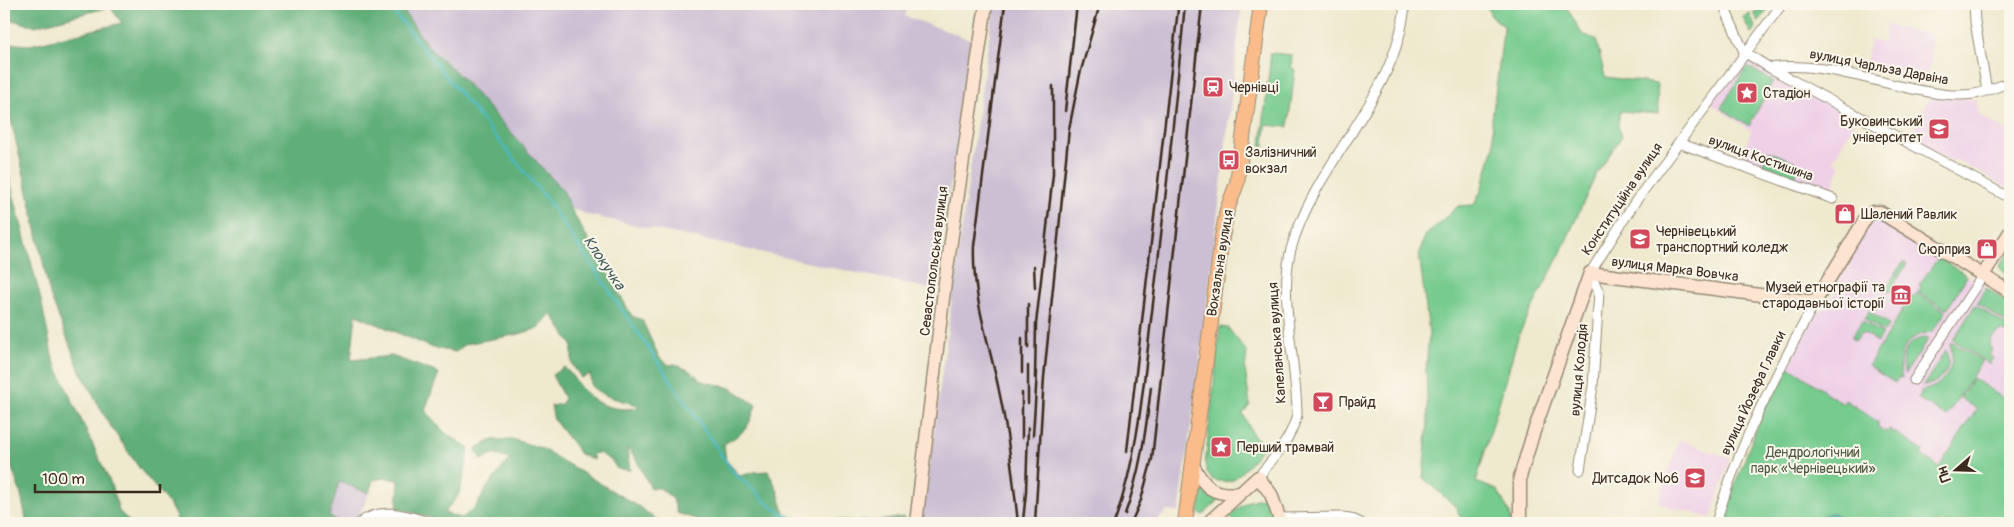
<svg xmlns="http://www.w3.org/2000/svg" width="2014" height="527" viewBox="0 0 2014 527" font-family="Pangolin,sans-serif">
  <rect width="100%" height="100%" fill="#fbf7ec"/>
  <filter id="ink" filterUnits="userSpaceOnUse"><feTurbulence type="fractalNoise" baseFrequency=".02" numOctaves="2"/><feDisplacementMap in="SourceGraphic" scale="10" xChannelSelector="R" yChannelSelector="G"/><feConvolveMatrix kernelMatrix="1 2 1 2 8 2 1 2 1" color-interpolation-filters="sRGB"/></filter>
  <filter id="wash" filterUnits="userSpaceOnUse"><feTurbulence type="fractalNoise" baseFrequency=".0096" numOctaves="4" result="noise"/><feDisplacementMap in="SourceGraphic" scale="20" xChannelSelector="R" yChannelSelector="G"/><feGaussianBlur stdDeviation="1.12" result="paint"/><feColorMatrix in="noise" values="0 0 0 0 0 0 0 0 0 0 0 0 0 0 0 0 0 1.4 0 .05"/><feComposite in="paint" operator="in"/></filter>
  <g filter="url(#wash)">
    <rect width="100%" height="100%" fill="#efe9ce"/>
    <path fill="#eed0e7" d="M1886 25 1931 35V64H1930L1924 84 1865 69 1870 40 1884 43Z
      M1745 53 1857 117 1833 161 1840 166 1831 193 1740 161 1751 131 1709 102Z
      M1929 97 1976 99 1979 115 2010 133V189L1955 159 1953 162 1909 139Z
      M1876 215 2010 304V510L1921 455 1923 451 1890 430 1886 432 1878 427V422L1845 400 1843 404 1788 366 1818 311 1825 308 1838 290 1836 278Z
      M1679 440 1730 458 1711 518 1658 503Z"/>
    <path fill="#ccbed3" d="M387 4H908L905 16 977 42 931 289 588 215 545 197Z
      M994 4H1242L1203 339 1179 512 1166 511 1156 523H922L955 275Z
      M339 482 369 493 356 523H345L329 517Z"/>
    <path fill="#76cb8e" stroke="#587a56" d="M1487 4H1567V8L1582 34 1596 39 1605 77 1657 84 1658 114 1620 111 1618 126 1622 136 1596 175 1561 252 1519 334 1476 482 1497 490 1510 513 1511 523H1463L1456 507 1423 478 1428 421 1426 371 1429 333 1419 253 1425 236 1458 206 1474 205 1481 191 1494 147 1492 119 1504 26 1491 16Z
      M1768 6 1769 7 1758 23 1754 12Z
      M1750 14 1755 27 1751 34 1743 17Z
      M1271 53 1292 55 1291 67 1295 70 1288 127 1266 125 1264 146 1261 145Z
      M1747 66 1773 81 1749 126 1721 108Z
      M1768 151 1800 164 1795 177 1763 164Z
      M2010 249V287L2003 283 2007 273 1999 267Z
      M1939 257 1967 276 1947 310 1918 292 1921 287 1919 285Z
      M1903 262 1907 264 1890 291 1886 288Z
      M1986 288 2010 304V321L2008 324 1977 303Z
      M1917 293 1946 312 1932 332C1906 335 1895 354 1902 378L1899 377 1895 383 1868 366 1911 296 1914 298Z
      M1975 305 2010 328 2008 334 2002 330 1991 338 1989 345 1992 350 1989 355 1993 358 1989 364 1953 340Z
      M1869 311 1889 324 1884 332 1864 319Z
      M1862 321 1883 334 1878 342 1862 332 1856 340 1852 339V336Z
      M1220 327 1228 328 1247 352 1245 370 1250 405 1243 414 1253 435 1265 445C1258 453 1238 479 1230 481 1226 482 1221 481 1218 481 1208 480 1207 472 1205 464Z
      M1924 338H1929L1905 374C1898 358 1906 340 1924 338Z
      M1951 342 1982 361 1946 417 1918 398 1922 392 1920 391C1943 388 1958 367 1950 345Z
      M1946 350C1954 368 1941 383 1923 386Z
      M1788 366 1843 404 1845 400 1878 422V427L1886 432 1890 429 1923 451 1921 455 1939 467 1977 409 1960 398 1973 378 2010 403V523H1721L1761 416Z
      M1204 489 1218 497V501L1203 515 1199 513 1201 492Z
      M1260 498 1268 500 1277 523H1236L1228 515 1249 501Z"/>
    <path fill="#60af79" stroke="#4e6c4c" d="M4 4H396L401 7 429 48 461 77 564 192 569 206 632 316 642 320 659 357 669 365 675 364 692 372 702 381 731 388 756 405C748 430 746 431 724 444L726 460 740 476 755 472 768 471 777 489 785 515 797 519 877 521 904 517 910 523H707L677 513 673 499 660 488H651C643 475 638 459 627 448L630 470 617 469 612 461 599 453 592 454 594 460 580 454 554 420 551 406 562 404 564 398 552 375 564 367C571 373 575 381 581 388 596 406 615 411 637 408L638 405C621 400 604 398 591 386L590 374 581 378 572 364V345L551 313 539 328 519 334 465 344 456 352 433 348 356 315 351 360 392 356 439 373 425 410 444 432 469 448 464 477 458 496 444 513 462 518 475 508 488 486 510 459 492 454 482 460 475 449 492 440 512 439 541 448 641 508 661 523H447L397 508 399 480 385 478 373 480 369 493 339 482 329 517 345 523H179L169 504 140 469 109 424 80 371 50 295 28 192 4 92V43L30 45 122 23 110 7 35 26 4 18Z
      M4 158 41 300 53 359 111 484 119 511 131 523H27L20 491 4 447Z
      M4 483 8 523H4Z"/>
    <path fill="#4ab9c0" stroke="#42726f" d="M1832 513 1839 516 1843 523H1818L1822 516Z"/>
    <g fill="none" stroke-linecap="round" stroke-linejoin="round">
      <path stroke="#4ab9c0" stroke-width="2.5" d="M387 4 545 197 734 473 756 492 769 505 785 515 809 523"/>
    </g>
  </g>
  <g filter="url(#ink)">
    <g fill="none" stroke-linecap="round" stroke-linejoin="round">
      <g stroke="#958a76" stroke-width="11">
        <path id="street" d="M1723 4 1744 52 1770 68 2010 198
          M1974 4 1975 22 1987 91
          M1770 68C1818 61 1867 80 1913 89 1933 93 1954 97 1974 94 1987 92 1999 86 2010 82
          M1679 143 1833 199
          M1914 380 1983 275
          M1580 470 1593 386 1599 292 1590 273 1635 202 1782 4
          M1258 477C1274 458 1291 439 1297 415 1297 363 1278 298 1291 249 1316 160 1397 98 1405 4
          M1280 518 1342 517 1350 518 1361 523
          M360 523C381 505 408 516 432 523
          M1716 523C1738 445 1777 373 1815 302"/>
      </g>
      <g stroke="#958a76" stroke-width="15">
        <path id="secondary" d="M1983 275 2010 232
          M1193 465C1204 487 1213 496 1239 493
          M916 523 945 282 986 4
          M1208 523 1258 477 1271 494 1281 523
          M1520 523V477L1533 434 1590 273 1815 302 1867 216 1873 212H1880L2010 292"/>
      </g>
      <g stroke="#958a76" stroke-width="16">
        <path id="primary" d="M1185 523 1222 237 1227 210 1237 183 1261 4"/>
      </g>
      <use href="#street" stroke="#fff" stroke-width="9"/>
      <use href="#secondary" stroke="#fde4d0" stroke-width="12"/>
      <use href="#primary" stroke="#f9bc8a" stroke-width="14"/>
      <path stroke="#3b2a1e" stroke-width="2.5" d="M1005 4 974 246C972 295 988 339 998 386 1008 431 1013 478 1018 523
        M1065 111 1077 4
        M1034 266 1035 288
        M1028 348V304
        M1022 373V338
        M1035 378 1036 324 1053 174V86
        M1028 403V366
        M1033 436 1037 372
        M1022 438V393
        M1127 451 1178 9
        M1125 514C1140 473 1146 431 1151 387
        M1023 521 1026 492 1028 428
        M1035 523 1044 377 1069 129 1080 74 1100 4
        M1114 523C1138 457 1143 389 1151 320 1164 214 1175 109 1185 4
        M1131 523 1141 500 1152 459 1202 4"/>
    </g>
  </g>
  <defs>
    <g id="station-square" transform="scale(1.125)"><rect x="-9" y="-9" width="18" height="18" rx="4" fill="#d1495b" stroke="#fbf7ec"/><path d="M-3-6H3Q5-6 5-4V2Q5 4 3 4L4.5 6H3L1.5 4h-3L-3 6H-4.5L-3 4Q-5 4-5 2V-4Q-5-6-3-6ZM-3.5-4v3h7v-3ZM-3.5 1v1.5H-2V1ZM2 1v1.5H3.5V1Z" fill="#fff"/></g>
    <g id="sight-square" transform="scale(1.125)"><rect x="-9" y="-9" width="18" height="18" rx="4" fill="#d1495b" stroke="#fbf7ec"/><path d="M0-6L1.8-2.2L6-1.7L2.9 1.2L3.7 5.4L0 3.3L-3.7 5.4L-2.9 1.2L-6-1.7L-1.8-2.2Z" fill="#fff"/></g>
    <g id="university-square" transform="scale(1.125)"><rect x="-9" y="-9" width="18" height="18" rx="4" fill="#d1495b" stroke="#fbf7ec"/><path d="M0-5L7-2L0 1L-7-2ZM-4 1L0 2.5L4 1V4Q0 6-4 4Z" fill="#fff"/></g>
    <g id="bus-square" transform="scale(1.125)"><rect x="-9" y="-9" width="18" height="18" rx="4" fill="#d1495b" stroke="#fbf7ec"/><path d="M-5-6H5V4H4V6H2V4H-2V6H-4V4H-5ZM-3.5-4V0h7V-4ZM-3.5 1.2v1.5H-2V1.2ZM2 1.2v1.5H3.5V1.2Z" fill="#fff"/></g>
    <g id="shop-square" transform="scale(1.125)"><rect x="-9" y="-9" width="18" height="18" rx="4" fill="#d1495b" stroke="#fbf7ec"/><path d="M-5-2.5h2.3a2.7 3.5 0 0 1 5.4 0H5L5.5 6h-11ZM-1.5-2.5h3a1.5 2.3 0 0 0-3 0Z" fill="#fff"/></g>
    <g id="museum-square" transform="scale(1.125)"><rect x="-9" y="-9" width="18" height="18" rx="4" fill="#d1495b" stroke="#fbf7ec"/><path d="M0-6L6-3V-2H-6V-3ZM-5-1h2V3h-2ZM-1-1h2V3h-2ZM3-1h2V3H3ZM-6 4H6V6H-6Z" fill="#fff"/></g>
    <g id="bar-square" transform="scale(1.125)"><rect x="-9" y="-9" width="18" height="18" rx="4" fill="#d1495b" stroke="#fbf7ec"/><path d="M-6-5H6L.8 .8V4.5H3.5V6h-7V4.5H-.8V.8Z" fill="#fff"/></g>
    <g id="school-square" transform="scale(1.125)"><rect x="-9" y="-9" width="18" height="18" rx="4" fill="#d1495b" stroke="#fbf7ec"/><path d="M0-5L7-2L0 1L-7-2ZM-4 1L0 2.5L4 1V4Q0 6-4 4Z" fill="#fff"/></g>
  </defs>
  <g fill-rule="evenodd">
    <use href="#station-square" x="1213" y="87"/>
    <use href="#sight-square" x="1747" y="93"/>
    <use href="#university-square" x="1939" y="129"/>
    <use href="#bus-square" x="1229" y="160"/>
    <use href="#shop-square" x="1845" y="214"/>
    <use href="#university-square" x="1640" y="239"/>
    <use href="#shop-square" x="1987" y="249"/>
    <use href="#museum-square" x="1901" y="295"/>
    <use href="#bar-square" x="1323" y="402"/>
    <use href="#sight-square" x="1221" y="447"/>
    <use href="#school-square" x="1695" y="478"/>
  </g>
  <g text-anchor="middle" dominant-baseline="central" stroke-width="4" stroke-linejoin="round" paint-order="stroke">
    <g font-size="14" fill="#3b2a1e" stroke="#fbf7ec">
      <text transform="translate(1879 67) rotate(11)">вулиця Чарльза Дарвіна</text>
      <text transform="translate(1761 158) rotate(20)">вулиця Костишина</text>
      <text transform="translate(1622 199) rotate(-56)">Конституційна вулиця</text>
      <text transform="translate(934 261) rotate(-83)">Севастопольська вулиця</text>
      <text transform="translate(1220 263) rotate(-81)">Вокзальна вулиця</text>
      <text transform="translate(1675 269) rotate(7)">вулиця Марка Вовчка</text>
      <text transform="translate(1277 343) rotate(-94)">Капеланська вулиця</text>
      <text transform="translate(1579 370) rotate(-85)">вулиця Колодія</text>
      <text transform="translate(1753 393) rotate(-65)">вулиця Йозефа Главки</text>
    </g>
    <g font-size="14" fill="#3b2a1e" stroke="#fbf7ec" text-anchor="start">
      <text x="1229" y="87">Чернівці</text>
      <text x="1763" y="93">Стадіон</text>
      <text x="1923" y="121" text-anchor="end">Буковинський<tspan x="1923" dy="16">університет</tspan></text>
      <text x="1245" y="152">Залізничний<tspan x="1245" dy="16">вокзал</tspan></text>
      <text x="1861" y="214">Шалений Равлик</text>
      <text x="1656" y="231">Чернівецький<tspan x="1656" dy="16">транспортний коледж</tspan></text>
      <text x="1971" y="249" text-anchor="end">Сюрприз</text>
      <text x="1885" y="287" text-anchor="end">Музей етнографії та<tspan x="1885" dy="16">стародавньої історії</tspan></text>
      <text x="1339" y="402">Прайд</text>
      <text x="1237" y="447">Перший трамвай</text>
      <text x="1679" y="478" text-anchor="end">Дитсадок №6</text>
    </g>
    <g font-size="14" fill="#4d5a40" stroke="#fbf7ec">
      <text x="1813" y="452">Дендрологічний<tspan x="1813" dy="16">парк «Чернівецький»</tspan></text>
    </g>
    <g font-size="15" font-style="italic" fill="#405c57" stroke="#fbf7ec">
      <text transform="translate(604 263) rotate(56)">Клокучка</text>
    </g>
  </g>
  <rect width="2014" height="527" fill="none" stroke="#fbf7ec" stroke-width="20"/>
  <g transform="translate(1956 470) rotate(250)" stroke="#fbf7ec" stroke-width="4" paint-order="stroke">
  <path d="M0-4L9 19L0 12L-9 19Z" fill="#3b2a1e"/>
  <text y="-8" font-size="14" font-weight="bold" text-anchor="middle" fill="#3b2a1e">Пн</text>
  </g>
  <path d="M35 484v8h125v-8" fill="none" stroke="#3b2a1e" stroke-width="2.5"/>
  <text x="42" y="484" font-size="15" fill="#3b2a1e" stroke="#fbf7ec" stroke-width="4" paint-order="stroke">100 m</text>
</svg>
